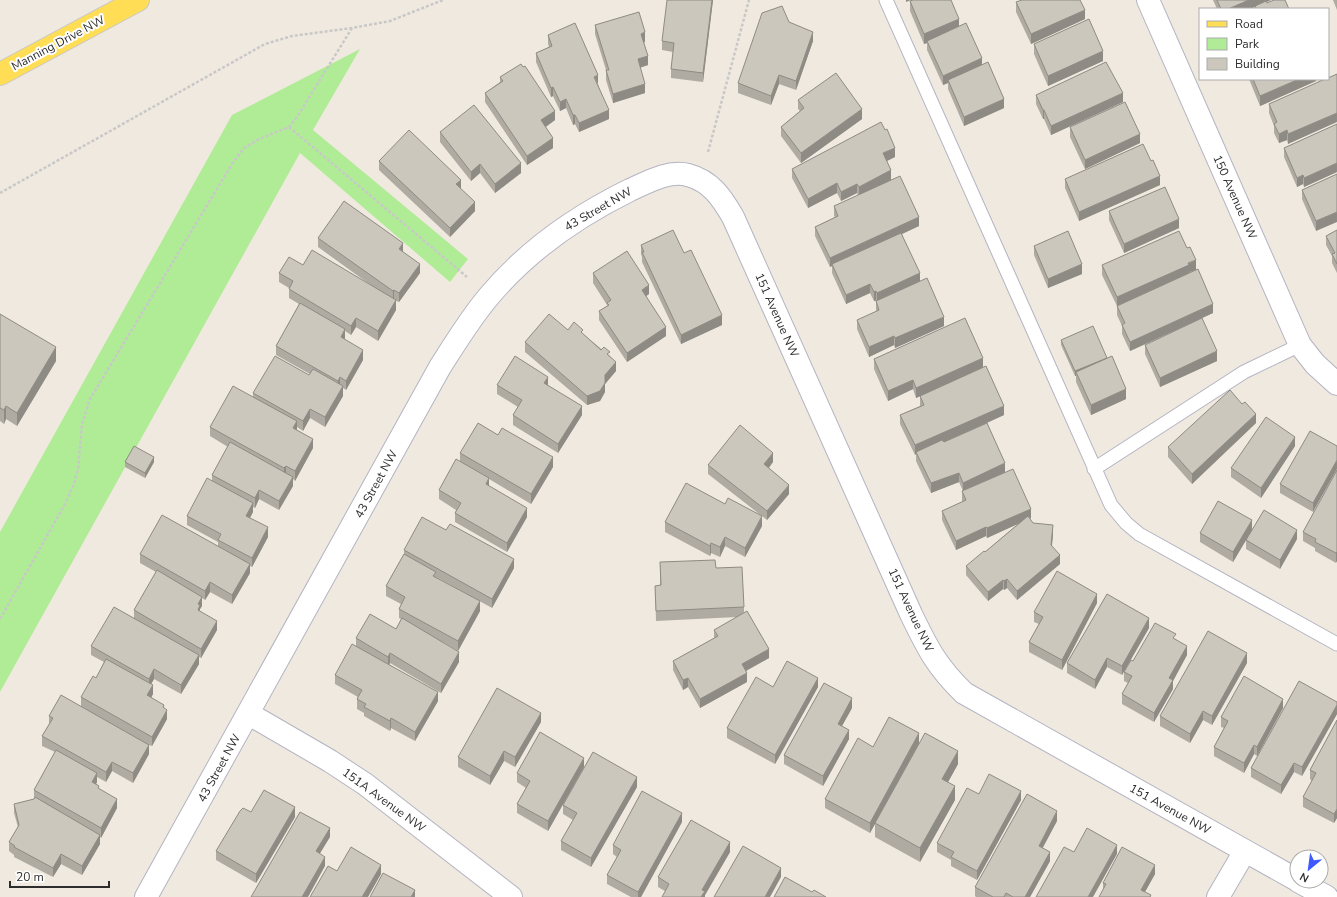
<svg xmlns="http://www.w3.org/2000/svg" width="1337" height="897" viewBox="0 0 1337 897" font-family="'Nunito Sans',sans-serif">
  <rect width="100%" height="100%" fill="#f0e9df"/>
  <path fill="#b0ec96" d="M360 49 313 130 468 259 450 282 300 153 0 692V532L232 115Z"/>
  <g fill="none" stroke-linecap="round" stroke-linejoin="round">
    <g stroke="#b3b4c2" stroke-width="15">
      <path id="service" d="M886 0 1111 505 1126 523 1139 534 1337 644
        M1094 469 1244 372 1300 345"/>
    </g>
    <g stroke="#b3b4c2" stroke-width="24">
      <path id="minor" d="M1148 0 1300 345 1315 364 1337 384
        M249 714 330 761 365 784 511 897
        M1298 881 1327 897
        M146 897 440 367C456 342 471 317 490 295 529 249 577 216 630 190 648 182 668 170 688 175 711 181 722 198 733 217L911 614C927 647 936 666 964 693L1297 880
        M1218 897 1245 851"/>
    </g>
    <g stroke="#c8c8c8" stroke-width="24">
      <path id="primary" d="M0 74 138 0"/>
    </g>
    <path stroke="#c8c8c8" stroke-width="2.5" stroke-dasharray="3 2" stroke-linecap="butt" d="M289 127 467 277
      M708 152 749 0
      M0 193 265 44 292 36 352 28 390 21 443 0
      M0 619 65 504 74 484 78 469 82 424 90 399 232 164 244 148 259 139 289 127 297 117 352 28"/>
    <use href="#service" stroke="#fff" stroke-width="13"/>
    <use href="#minor" stroke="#fff" stroke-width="22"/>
    <use href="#primary" stroke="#ffde55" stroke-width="22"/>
  </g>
  <path fill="#afaba3" d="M713 0 703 82 671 78V69L673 52 662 50V41Z
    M1213 0H1271L1255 8V7L1250 9H1217Z
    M1333 0H1337V17V10Z
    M910 1 959 26 982 65 1004 108 964 126 948 89V83L943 85 927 50V43L924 44 910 11Z
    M1016 2 1085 19 1031 44 1016 12Z
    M789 22 813 41 796 90 779 84 771 105 738 93V83Z
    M595 25 645 42H644L648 65 640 68 645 93 613 103 606 80V70L595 34Z
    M548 35 598 84 609 119 579 132 575 124 573 125 566 108 560 111 553 96 551 97 536 62V53L549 47 548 44Z
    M1034 44 1103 61 1048 86 1034 54Z
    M1337 74 1288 144 1287 140 1279 143 1274 133V126L1269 113V104Z
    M500 77 555 120 546 127 553 148 527 165 485 102V93L500 82Z
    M1249 79H1316V81L1260 106Z
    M1036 95 1123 102 1051 135 1044 119H1043L1036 104Z
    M798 100 862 119 801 163 781 136V127L800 111 798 109Z
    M1337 124V172L1304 187 1303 184 1297 187 1284 157V148Z
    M1070 127 1140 143 1085 169 1070 137Z
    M440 132 521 173 495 193 480 173 471 181 440 142Z
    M895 157 886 161 891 180 878 187 919 226 902 234 920 282 944 326 895 348 894 345 869 357 857 329V320L876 312V301H877H874L870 293 846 304 832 273V266L830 267 815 236V227L835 217 834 216V206L858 196 857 193 841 201 837 193 808 208 792 178V169Z
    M379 161 461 189 475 211 450 237 379 170Z
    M1151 161 1160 185 1079 221 1065 188V179Z
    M1337 174 1316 231 1302 199V190Z
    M1109 211 1179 228 1124 253 1109 220Z
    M1337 230V273L1332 263V256L1326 245V236Z
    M318 238 403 252 420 273 399 302 396 301V310L378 341 356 327 351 335 345 331V338L344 340 363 360 346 390 343 388V396L325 427 310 418 303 431 297 427V430L313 448 295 481 293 479V486L279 510 259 499 255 508 253 507V512L250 518 268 537 252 567 250 566V573L232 604 210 592 205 600 202 598V606L200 609V611L217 630 201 658 199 657V664L181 694 154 679 151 684 153 694 151 698 164 708 167 719 152 746 149 745V754L133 783 112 771 106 782 97 777V782L96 784 99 789 117 808 101 838 100 837V844L82 875 61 864 53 877 14 857V855L9 851V842L18 827 14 813V804L34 799V790L55 752 42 746V736L49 724V716L81 706V697L96 678 104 662 91 655V646L134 618V610L156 572 140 563V554L218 546V542L187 525V516L212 481V475L228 447 210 436V427L253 397V393L309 375 310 374 276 355V346L299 304 289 298V288L279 282V273L303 265 372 286 318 247Z
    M641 245 684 253 722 325 681 344 642 262V257L641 254Z
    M1034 246 1082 274 1048 288 1034 255Z
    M1102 265 1196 270 1189 273 1213 313 1130 351 1122 334V326L1117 315V306L1102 275Z
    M593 273 649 294 646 296 666 336 627 362 599 320V311L607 306V305L593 283Z
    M0 314 56 361 17 426 6 419 4 424 0 421Z
    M568 330 583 334 610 356 616 371 605 384V392L600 401 587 405 525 352V342Z
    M1061 340 1107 359 1126 399 1091 415 1076 382V376H1075L1061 345Z
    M1145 345 1217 361 1160 387 1145 354Z
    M874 359 983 367 1004 415 987 423 1005 472 1031 518 1029 519 1033 523 1053 534 1052 546 1060 564 1017 600 1007 588 1004 590 1003 589 988 601 966 575V566L985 552 1019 523 987 538 986 536 956 550 942 520V511L962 502V491H963L959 482 931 493 916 461V454L915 455 900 424V415L920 406V396L916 398 913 389 888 401 874 369Z
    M497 385H548L582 415 558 453 513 425V415L518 407 497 394Z
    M1242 404 1256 423 1192 484 1168 457V447Z
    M1295 446 1261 498 1231 477V468Z
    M1337 446 1313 512 1280 493V484Z
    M460 453 553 467 531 504 489 479V486L527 517 507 552 455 522V513L456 510 439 499V490L460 462Z
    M125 462H154L145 478 125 467Z
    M773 462 769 468 789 494 767 520 708 474V465Z
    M1337 470 1336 563 1315 551V548L1303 541V532Z
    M665 522 762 526 745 557 725 546 720 557 711 553 710 556 665 532Z
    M1252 530 1233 562 1200 542V533Z
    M1297 539 1280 569 1246 549V540Z
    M404 550 514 568 492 608 436 577 480 611 458 651 443 642 459 662 441 693 390 663 389 664 438 701 415 741 391 728 390 731 364 716V713L357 709V699L358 697 335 684V675L356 646V638L396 629 401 619 399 618V609L401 604 386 596V586L404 554Z
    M660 562 716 568 744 607V613L769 658 746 671 747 682 700 708 688 687 683 690 673 670V661L714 638V630L737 617 656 621 655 586 660 585Z
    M1097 603 1062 670 1029 652V642L1039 624 1034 622V612Z
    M1149 628 1122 675 1107 667 1095 689 1067 673V663Z
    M1176 639 1187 655 1173 681V689L1154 722 1122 704V694L1128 683 1124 681V672L1133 661Z
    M1247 663 1212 725 1203 720 1190 743 1160 726V716Z
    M773 687H818L775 764 727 738V728Z
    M1337 702V714L1302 776 1294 772 1281 794 1251 777V768Z
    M852 708 842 726 849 739 823 786 784 764V755Z
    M1283 708 1257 756 1254 754 1244 773 1214 756V747L1224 728 1221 727V717Z
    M1337 720V818L1334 823 1303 807V797L1312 781 1310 779V770Z
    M541 722 515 767 504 761 490 785 458 767V757Z
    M919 743 958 764 948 782 955 800 920 862 875 837V824L870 833 825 808V799L873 747Z
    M584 767 548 831 517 813V804L526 788 517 782V773Z
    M637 787 591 867 561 850V841L573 820 563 814V805Z
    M979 794 1021 800 977 880 951 866V860L937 852V843Z
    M251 812 295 817 256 883 216 860V851Z
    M1057 821 1042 848 1050 861 1030 897H976L975 896V887Z
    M682 822 641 897H631L607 884V875L617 857 613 854V845Z
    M730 852 705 895V897L665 891 658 887V877Z
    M1155 874 1145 892 1151 897 1103 890V883Z"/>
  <path fill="#8e8b84" d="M712 0H713L703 82V73Z
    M906 0H911L906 2Z
    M1249 0H1271L1250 9H1228Z
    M1085 10V19L1031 44V34Z
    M959 19V29L927 41V43L924 44V34Z
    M645 32V42L641 43V34Z
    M813 32V41L796 90V81Z
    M1103 51V61L1048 86V76Z
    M648 56V65L638 68V59Z
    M982 58V68L948 80V83L943 85V76Z
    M598 75V84L594 77Z
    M779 75V84L771 105V96Z
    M1299 79H1316V81L1260 106V96Z
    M645 84V93L613 103V94Z
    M553 87V96L551 97V88Z
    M1123 93V102L1051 135V126Z
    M566 99V108L560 111V102Z
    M1004 99V108L964 126V117Z
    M862 109V119L801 163V153Z
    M609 110V119L579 132V123Z
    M1043 110H1044V119H1043Z
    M555 111V120L541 130V120Z
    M1337 113V122L1288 144V134Z
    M573 115H575V124L573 125Z
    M1287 130V140L1279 143V134Z
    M1140 134V143L1085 169V160Z
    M553 138V148L527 165V156Z
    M895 148V157L883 163V153Z
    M521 163V173L495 193V184Z
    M1337 163V172L1304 187V178Z
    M480 164V173L471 181V172Z
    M891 170V180L859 197V187Z
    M1303 175V184L1297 187V178Z
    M1160 176V185L1079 221V212Z
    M461 180V189L456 184Z
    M837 183V193L808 208V199Z
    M857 184V193L841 201V192Z
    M475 202V211L450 237V228Z
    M1337 212V222L1316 231V221Z
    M919 217V226L833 266 832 264V266L830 267V258Z
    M1179 219V228L1124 253V244Z
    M403 243V252L399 249Z
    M1196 260V270L1189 272V274L1117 306V297Z
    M420 264V273L399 302V293Z
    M1082 264V274L1048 288V279Z
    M920 273V283L877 302V293Z
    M870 284V293L846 304V295Z
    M649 285V294L642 299V290Z
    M394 290V299L393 301V291Z
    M876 291V300L874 301V292Z
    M396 300V310L378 341V331Z
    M1213 304V313L1130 351V342Z
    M722 315V325L681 344V335Z
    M944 317V326L895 348V338Z
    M356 318V327L351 335V326Z
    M666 327V336L627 362V353Z
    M345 329V338L341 347V337Z
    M894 336V345L869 357V347Z
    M56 347V361L17 426V413Z
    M363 350V360L346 390V381Z
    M1217 351V361L1160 387V378Z
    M983 358V368L916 398V388Z
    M1107 358V362L1076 372V376H1075V371Z
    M616 362V371L605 384V375Z
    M340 377V387L338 390V381Z
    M548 377V386L544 383Z
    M913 380V389L888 401V391Z
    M605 383V392L600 401 587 405V396Z
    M343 386V396L325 427V417Z
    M1126 389V399L1091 415V405Z
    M6 406V419L4 424V410Z
    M582 406V415L558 453V444Z
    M1004 406V415L917 454 916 452V454L915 455V445Z
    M310 409V418L303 431V421Z
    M1256 414V423L1192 484V474Z
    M297 421V431L293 428Z
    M1295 437V446L1261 498V488Z
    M313 439V448L295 481V471Z
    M773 453V462L764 473V464Z
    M154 457V462L145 478V473Z
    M553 457V467L531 504V494Z
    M1337 460V469L1313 512V503Z
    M1005 463V472L963 492V483Z
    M286 466V475L284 478V468Z
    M959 473V482L931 493V483Z
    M293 477V486L279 510V501Z
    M489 478V487L486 484Z
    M789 485V494L767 520V511Z
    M259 490V499L255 508V498Z
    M253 503V512L246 525V516Z
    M527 508V517L507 552V543Z
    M1031 509V518L987 538V528Z
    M762 516V526L745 557V548Z
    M1252 520V530L1233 562V552Z
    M1053 525V534L1051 554V545Z
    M268 527V537L252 567V558Z
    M986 527V536L956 550V541Z
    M1297 530V539L1280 569V560Z
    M725 537V546L720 557V547Z
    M711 543V553L710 556V546Z
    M1337 552V561L1336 563V553Z
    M1060 555V564L1017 600V591Z
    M514 559V568L492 608V599Z
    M250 564V573L232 604V595Z
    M1007 579V588L1004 590V581Z
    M1003 580V589L988 601V592Z
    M210 582V592L205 600V591Z
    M1097 594V603L1062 670V660Z
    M202 597V606L200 609V615L198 619V604Z
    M480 601V611L458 651V641Z
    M1149 618V628L1122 675V666Z
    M217 621V630L201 658V649Z
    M1187 646V655L1173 681V689L1154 722V713L1169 678Z
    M769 649V658L742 673V664Z
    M459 652V662L441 693V684Z
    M390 653V663L388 666V657Z
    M1247 653V663L1212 725V716Z
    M199 655V664L181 694V685Z
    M1107 658V667L1095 689V680Z
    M154 669V679L149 688V679Z
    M747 673V682L700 708V699Z
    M688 678V687L683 690V680Z
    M818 678V687L775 764V755Z
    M153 685V694L147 705V695Z
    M438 692V701L415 741V732Z
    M852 698V708L838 733V724Z
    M1283 699V708L1257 756V747Z
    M164 705V714L167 710V719L152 746V737Z
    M1337 705V714L1302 776V767Z
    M1203 711V720L1190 743V734Z
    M541 713V722L515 767V757Z
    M391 718V728L390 731V721Z
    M849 730V739L823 786V776Z
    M919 733V743L870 833V823Z
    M149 745V754L133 783V773Z
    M1254 745V754L1244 773V763Z
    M504 751V761L490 785V776Z
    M958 751V764L942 793V779Z
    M584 758V767L548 831V821Z
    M112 762V771L106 782V772Z
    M1294 763V772L1281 794V785Z
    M97 773V782L92 792V782Z
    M637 777V787L591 867V858Z
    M955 786V800L920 862V848Z
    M1021 791V800L977 880V871Z
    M117 799V808L101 838V828Z
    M295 807V817L256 883V874Z
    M1337 809V818L1334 823V814Z
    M1057 811V821L1039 855V846Z
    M682 813V822L641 897H638V892Z
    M330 828V837L316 860V851Z
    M100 835V844L82 875V866Z
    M730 842V852L705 895V897H701L702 890Z
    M1117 845V854L1093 897H1088Z
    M1050 852V861L1030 897H1025Z
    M61 854V864L53 877V868Z
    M325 857V866L308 897H302Z
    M381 865V874L368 897H362Z
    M1155 865V874L1142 897 1141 890Z
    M781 868V877L770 897H765Z
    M415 890V897H411Z"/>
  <path fill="#cbc7bd" stroke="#8e8b84" d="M667 0H712L703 73 671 69 674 43 662 41Z
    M913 0H951L959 19 924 34 910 1Z
    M1022 0H1080L1085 10 1031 34 1016 2Z
    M1217 0H1249L1228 9H1221Z
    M1274 0H1285L1289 9H1254L1256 8 1255 6 1266 1 1267 3Z
    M782 6 789 22 813 32 796 81 779 75 771 96 738 83 762 13Z
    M639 12 645 32 641 34 648 56 638 59 645 84 613 94 606 70H609L595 25Z
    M1089 19 1103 51 1048 76 1034 44Z
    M575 23 598 75 594 77 609 110 579 123 575 115H573L566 99 560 102 553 87 551 88 536 53 552 46 548 35Z
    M966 23 982 58 943 76 927 41Z
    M988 62 1004 99 964 117 948 80Z
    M1106 62 1123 93 1051 126 1044 110H1043L1036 95Z
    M521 64 523 67 525 66 555 111 541 120 553 138 527 156 485 93 503 81 500 77Z
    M836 73 862 109 801 153 781 127 804 108 798 100Z
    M1337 74V113L1288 134 1287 130 1279 134 1274 124 1277 122 1269 104 1325 79H1328V78Z
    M1253 79H1299L1260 96Z
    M1125 102 1140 134 1085 160 1070 127Z
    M474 105 521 163 495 184 480 164 471 172 440 132Z
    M881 122 885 130 887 129 895 148 883 153 891 170 859 187 857 184 841 192 837 183 808 199 792 169Z
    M1337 124V163L1304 178 1303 175 1297 178 1284 148Z
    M409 130 461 180 456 184 475 202 450 228 379 161Z
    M1143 144 1151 161 1153 160 1160 176 1079 212 1065 179Z
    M1337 174V212L1316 221 1302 190Z
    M900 176 919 217 830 258 815 227 838 216 834 206Z
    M1165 187 1179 219 1124 244 1109 211Z
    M344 201 403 243 399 249 420 264 399 293 394 290 393 291 318 238Z
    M673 230 684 253 691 250 722 315 681 335 642 252H644L641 245Z
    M1337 230V264L1332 254 1335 253 1326 236Z
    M1068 231 1082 264 1048 279 1034 246Z
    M1179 231 1187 248 1190 247 1196 260 1188 263 1189 265 1117 297 1102 265Z
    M901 233 920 273 877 293 876 291 874 292 870 284 846 295 832 264Z
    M312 250 396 300 378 331 356 318 351 326 289 289 293 281 279 273 289 257 303 265Z
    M627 251 649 285 642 290 666 327 627 353 599 311 609 305 607 303 611 300 593 273Z
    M1198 269 1213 304 1130 342 1122 325 1125 323 1117 306Z
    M927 278 944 317 895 338 894 336 869 347 857 320 879 310 876 301Z
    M300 303 345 329 341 337 363 350 346 381 340 377 338 381 276 346Z
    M0 314 56 347 17 413 6 406 4 410 0 408Z
    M549 314 568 330 574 322 583 330 581 332 601 350 604 347 610 352 607 354 616 362 605 375V383L600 391 587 396 525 342Z
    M965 318 983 358 916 388 913 380 888 391 874 359Z
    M1202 318 1217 351 1160 378 1145 345Z
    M1093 326 1107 358 1075 371 1061 340Z
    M275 356 309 375 313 369 343 386 325 417 310 409 303 421 253 393Z
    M515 356 548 377 544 383 582 406 558 444 513 415 522 400 497 385Z
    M1112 356 1126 389 1091 405 1076 372Z
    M986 366 1004 406 915 445 900 415 924 405 920 396Z
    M233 386 297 421 293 428 313 439 295 471 286 466 284 468 210 427Z
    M1230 390 1242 404 1245 402 1256 414 1192 474 1168 447Z
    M1266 417 1295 437 1261 488 1231 468Z
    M478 423 498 435 502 428 553 457 531 494 460 453Z
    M987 423 1005 463 963 483 959 473 931 483 916 452 942 440 944 442Z
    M740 425 773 453 764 464 789 485 767 511 708 465Z
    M1310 431 1337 446V460L1313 503 1280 484Z
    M230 442 293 477 279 501 259 490 255 498 212 475Z
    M134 446 154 457 145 473 125 462Z
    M456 459 489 478 486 484 527 508 507 543 455 513 461 503 439 490Z
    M1013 469 1031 509 987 528 986 527 956 541 942 511 966 500 962 491Z
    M1337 470V552L1336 553 1315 542 1316 539 1303 532Z
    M207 478 253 503 246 516 268 527 252 558 218 540 221 534 187 516Z
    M686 483 725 504 728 498 762 516 745 548 725 537 720 547 711 543 710 546 665 522Z
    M1218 501 1252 520 1233 552 1200 533Z
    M1264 510 1297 530 1280 560 1246 540Z
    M162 515 250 564 232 595 210 582 205 591 140 554Z
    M1028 516 1033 523 1053 525 1051 545 1060 555 1017 591 1007 579 1004 581 1003 580 988 592 966 566 984 551 985 552Z
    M422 517 446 530 450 524 514 559 492 599 404 550Z
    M404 554 436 572 433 576 480 601 458 641 399 609 405 597 386 586Z
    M715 560 716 568 742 567 744 607 656 611 655 586 661 585 660 562Z
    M157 570 202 597 198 604 200 605 198 610 217 621 201 649 134 610Z
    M1057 571 1097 594 1062 660 1029 642 1043 617 1034 612Z
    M1107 594 1149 618 1122 666 1107 658 1095 680 1067 663Z
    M114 607 199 655 181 685 154 669 149 679 91 646Z
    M747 611 769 649 742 664 747 673 700 699 688 678 683 680 673 661 718 636 714 630Z
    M370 614 396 629 402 618 459 652 441 684 390 653 388 657 356 638Z
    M1155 623 1176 634 1173 638 1187 646 1169 678 1173 680 1154 713 1122 694 1132 676 1124 672 1131 660 1133 661Z
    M1208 631 1247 653 1212 716 1203 711 1190 734 1160 716Z
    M352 644 438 692 415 732 391 718 390 721 364 707 366 704 357 699 362 690 335 675Z
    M106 659 153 685 147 695 164 705 163 707 167 710 152 737 81 697 93 676 96 678Z
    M787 661 818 678 775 755 727 728 756 677 773 687Z
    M1244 676 1283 699 1257 747 1254 745 1244 763 1214 747 1228 721 1221 717Z
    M1299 681 1337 702V705L1302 767 1294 763 1281 785 1251 768Z
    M824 683 852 698 838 724 849 730 823 776 784 755Z
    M497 688 541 713 515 757 504 751 490 776 458 757Z
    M61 695 149 745 133 773 112 762 106 772 42 736 53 718 49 716Z
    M889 717 919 733 870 823 825 799 858 738 873 747Z
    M1337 720V809L1334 814 1303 797 1316 773 1310 770Z
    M540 732 584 758 548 821 517 804 530 781 517 773Z
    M925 733 958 751 942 779 955 786 920 848 875 823Z
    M56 750 97 773 92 782 99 786 98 788 117 799 101 828 34 790Z
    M593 752 637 777 591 858 561 841 577 813 563 805Z
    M989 774 1021 791 977 871 951 857 954 852 937 843 967 788 979 794Z
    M264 790 295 807 256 874 216 851 240 811 243 808 251 812Z
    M642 791 682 813 638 892 607 875 621 850 613 845Z
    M1027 794 1057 811 1039 846 1050 852 1025 897H1013L1006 893 1004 897H993L975 887Z
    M35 797 100 835 82 866 61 854 53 868 14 847 15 846 9 842 19 825 14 804 34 799Z
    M300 812 330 828 316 851 325 857 302 897H251Z
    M691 820 730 842 702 890 705 891 701 897H662L669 884 658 877Z
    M1087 828 1117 845 1088 897H1036L1064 847 1074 852Z
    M743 846 781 868 765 897H714Z
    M351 847 381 865 362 897H310L328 866 337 871Z
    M1122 847 1155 865 1141 890 1151 895 1150 897H1099L1106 884 1103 883Z
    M383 873 415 890 411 897H370Z
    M785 877 812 892 814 890 826 897H774Z"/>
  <g text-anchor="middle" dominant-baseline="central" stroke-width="4" stroke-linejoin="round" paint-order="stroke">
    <g font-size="12" fill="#2d2d2d" stroke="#fff">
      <text transform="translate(58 43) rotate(-28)">Manning Drive NW</text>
      <text transform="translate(1235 197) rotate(66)">150 Avenue NW</text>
      <text transform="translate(598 209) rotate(-30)">43 Street NW</text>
      <text transform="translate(777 315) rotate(66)">151 Avenue NW</text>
      <text transform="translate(376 484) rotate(-61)">43 Street NW</text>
      <text transform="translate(911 610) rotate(65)">151 Avenue NW</text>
      <text transform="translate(219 768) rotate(-61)">43 Street NW</text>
      <text transform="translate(384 800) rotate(36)">151A Avenue NW</text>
      <text transform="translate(1170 809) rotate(29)">151 Avenue NW</text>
    </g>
  </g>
  <rect x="1199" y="8" width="130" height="72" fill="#ffffff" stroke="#ababab"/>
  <rect x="1207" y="21" width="20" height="6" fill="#ffde55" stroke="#ababab"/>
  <text x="1235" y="28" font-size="12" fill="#2d2d2d">Road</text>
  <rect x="1207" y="38" width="20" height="12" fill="#b0ec96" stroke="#ababab"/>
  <text x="1235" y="48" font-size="12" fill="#2d2d2d">Park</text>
  <rect x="1207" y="58" width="20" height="12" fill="#cbc7bd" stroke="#ababab"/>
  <text x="1235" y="68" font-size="12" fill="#2d2d2d">Building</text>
  <g transform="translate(1309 869) rotate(209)"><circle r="19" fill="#ffffff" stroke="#ababab"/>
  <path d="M0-3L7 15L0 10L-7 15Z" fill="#3d59ff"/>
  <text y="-6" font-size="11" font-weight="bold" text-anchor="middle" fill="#2d2d2d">N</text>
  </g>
  <path d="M10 881v6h99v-6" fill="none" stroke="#2d2d2d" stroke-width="2"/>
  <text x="16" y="881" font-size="12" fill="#2d2d2d" stroke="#ffffff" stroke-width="3" paint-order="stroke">20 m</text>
</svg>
